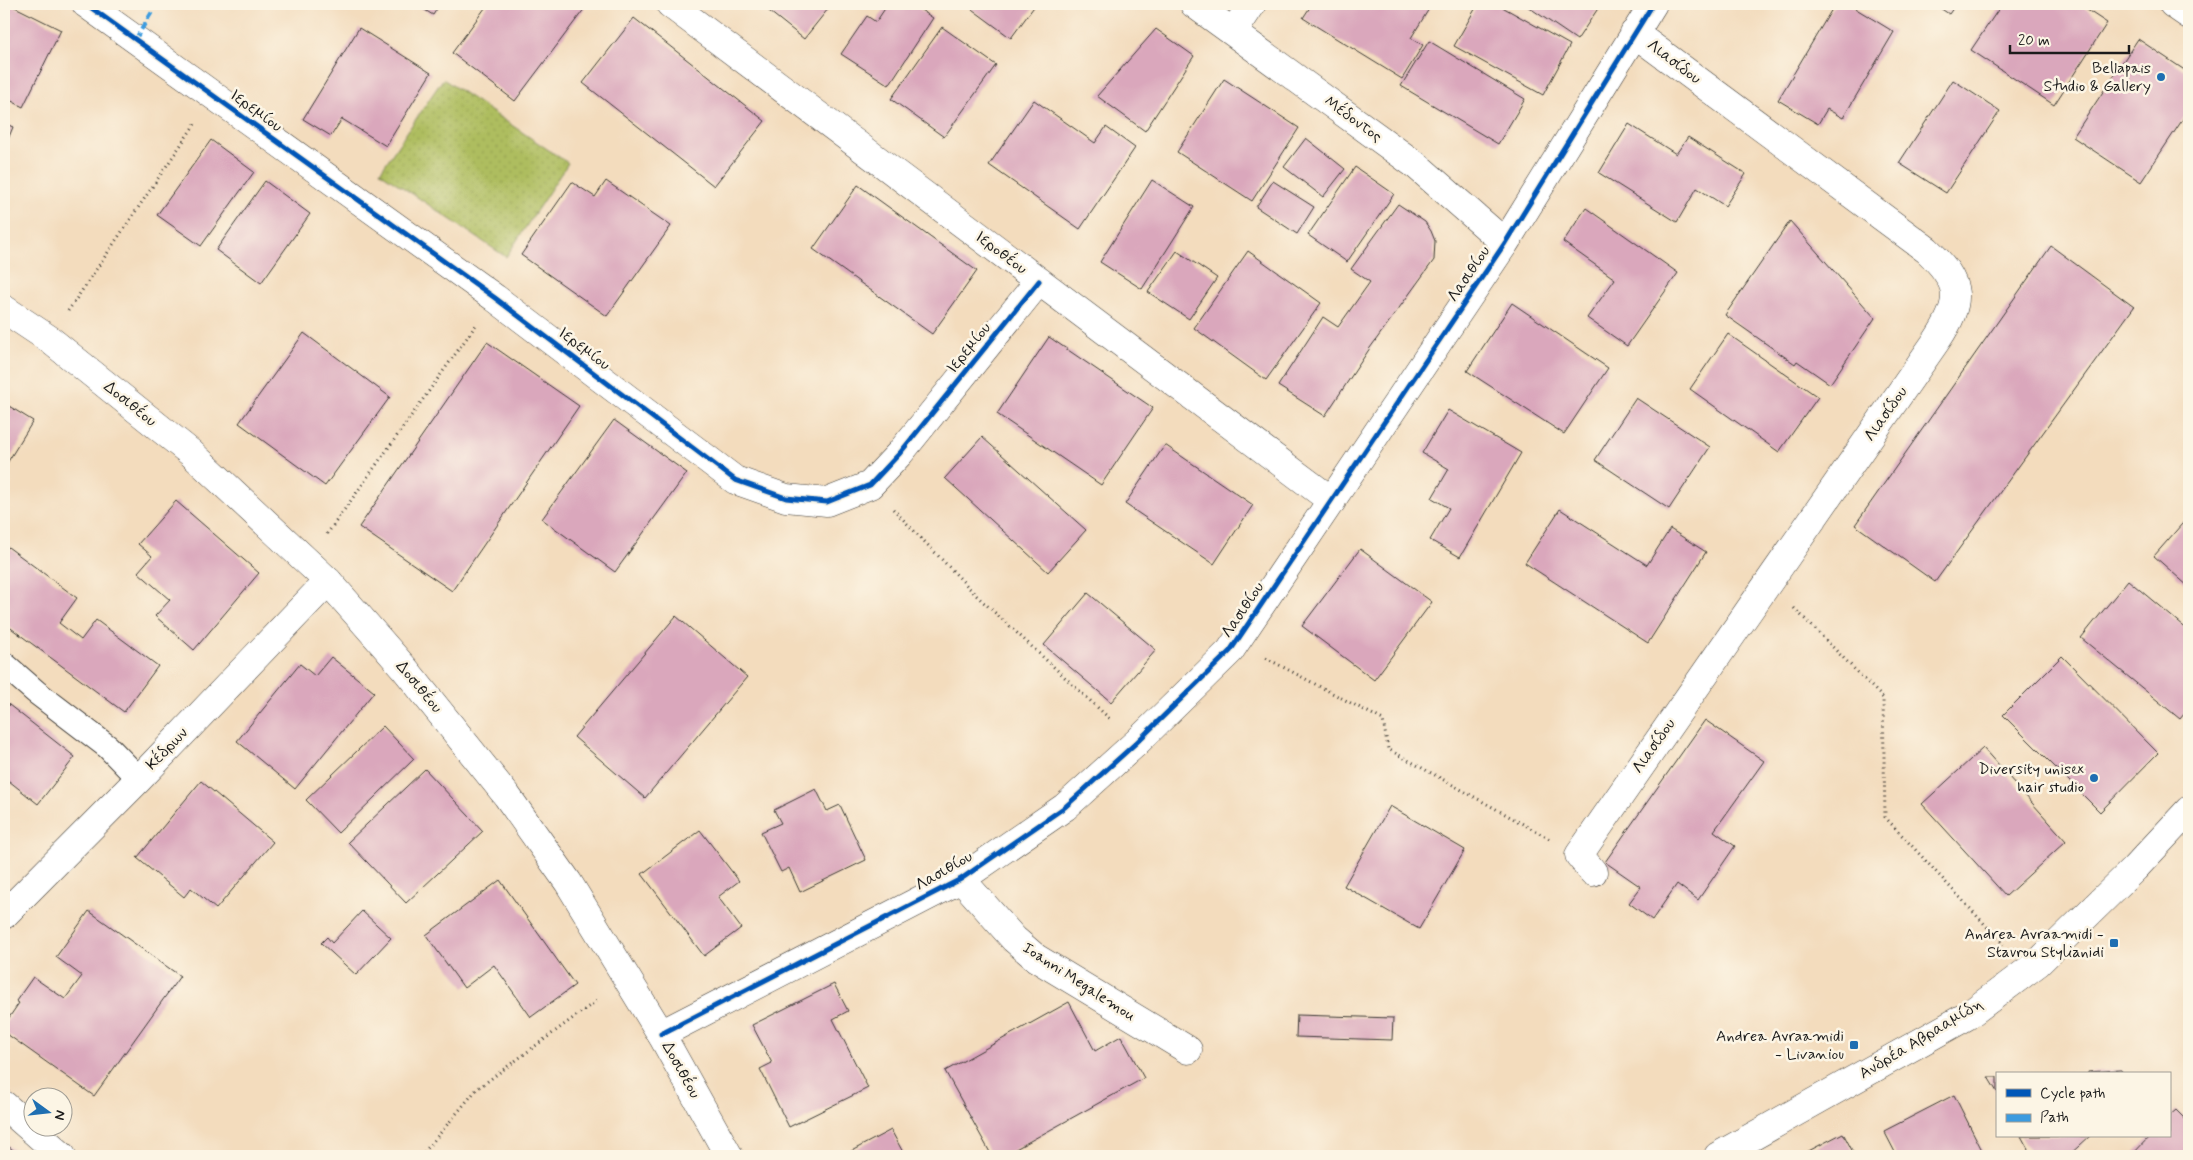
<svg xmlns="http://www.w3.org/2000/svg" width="2193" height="1160" viewBox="0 0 2193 1160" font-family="Mynerve,sans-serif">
  <defs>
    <pattern id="grass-dots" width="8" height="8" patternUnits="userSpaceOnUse" patternTransform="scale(1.25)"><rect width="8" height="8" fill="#aebd5f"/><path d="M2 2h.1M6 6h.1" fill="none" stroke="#95a252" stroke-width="1.8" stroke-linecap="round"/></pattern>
  </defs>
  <rect width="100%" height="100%" fill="#fcf5e5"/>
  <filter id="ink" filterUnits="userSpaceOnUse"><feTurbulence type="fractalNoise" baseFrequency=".02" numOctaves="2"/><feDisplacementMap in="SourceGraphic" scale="10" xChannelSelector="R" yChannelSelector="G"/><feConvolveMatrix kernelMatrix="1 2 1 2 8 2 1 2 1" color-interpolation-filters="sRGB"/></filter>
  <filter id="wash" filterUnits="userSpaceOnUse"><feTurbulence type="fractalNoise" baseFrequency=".0096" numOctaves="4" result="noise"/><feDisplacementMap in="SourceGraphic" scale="20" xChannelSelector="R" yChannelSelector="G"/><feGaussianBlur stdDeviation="1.12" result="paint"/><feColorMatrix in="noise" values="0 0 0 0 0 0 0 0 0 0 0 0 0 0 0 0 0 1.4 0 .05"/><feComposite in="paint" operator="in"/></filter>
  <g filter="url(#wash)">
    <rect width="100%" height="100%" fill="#f3dcbd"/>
    <path fill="url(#grass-dots)" stroke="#656c3e" d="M443 79 568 163 506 257 380 172Z"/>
    <g id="blocks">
      <path fill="#daa7bc" d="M9 4 61 30 23 107 4 97V15Z
        M415 4H440L433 15Z
        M488 4H579L585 8 515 101 452 53Z
        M760 4H832L804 39Z
        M888 4H912L933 18 889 85 841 54 867 16 876 22Z
        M965 4H1036L1011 38Z
        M1312 4H1432L1411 38 1423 45 1402 79 1303 18Z
        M1478 4H1497L1570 45 1543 95 1454 46Z
        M1524 4H1601L1577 40Z
        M1835 4H1848L1894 32 1843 118 1827 109 1818 124 1778 100Z
        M1934 4H1956L1949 14Z
        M2002 4H2078L2107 23 2054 105 1971 50Z
        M634 18 765 121 714 186 583 83Z
        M942 27 996 65 944 137 891 99Z
        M359 28 431 73 386 146 342 119 331 136 303 119Z
        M1156 29 1194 56 1145 131 1097 96Z
        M2138 39 2189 73V110L2141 182 2073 137Z
        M1429 41 1525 99 1498 144 1401 86Z
        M1224 79 1299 128 1252 201 1177 152Z
        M1953 80 2000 111 1946 193 1899 163Z
        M1034 100 1095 143 1106 127 1135 148 1080 229 989 165Z
        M4 123 13 127 4 149Z
        M1629 124 1676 154 1688 137 1746 174 1725 206 1697 188 1677 222 1599 173Z
        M1306 138 1345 169 1323 197 1284 167Z
        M211 140 254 172 201 246 157 215Z
        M1355 167 1394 194 1347 262 1308 235Z
        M1152 180 1194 207 1142 289 1100 262Z
        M265 181 310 214 261 283 216 250Z
        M606 181 671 226 607 316 521 255 572 182 595 197Z
        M1273 181 1314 207 1297 234 1256 207Z
        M858 185 977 271 932 334 813 249Z
        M1398 204 1425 222 1431 231 1435 241 1434 260 1370 348 1325 416 1278 386 1323 317 1338 327 1370 282 1351 269Z
        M1586 208 1678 273 1627 346 1587 318 1615 279 1563 242Z
        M1790 221 1875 318 1830 384 1797 361 1795 364 1725 315Z
        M2051 246 2134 307 1935 582 1855 525Z
        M1177 251 1217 278 1189 319 1148 292Z
        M1248 251 1321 303 1266 380 1194 328Z
        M1512 303 1608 368 1564 434 1467 371Z
        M304 333 390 397 325 486 239 423Z
        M1728 334 1818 397 1779 452 1690 389Z
        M1049 337 1153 408 1101 485 997 414Z
        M487 342 579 406 452 591 359 527Z
        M1636 398 1710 447 1669 509 1595 460Z
        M4 403 33 421 4 468Z
        M1448 410 1521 453 1460 557 1430 540 1449 508 1432 498 1449 469 1422 453Z
        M614 420 687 473 615 572 542 519Z
        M982 437 1086 530 1048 572 945 478Z
        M1165 445 1253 505 1214 564 1125 504Z
        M176 501 259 573 194 650 155 616 170 600 138 572 152 556 138 544Z
        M1560 509 1647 565 1670 529 1706 552 1648 643 1525 563Z
        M2189 516V587L2154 556Z
        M8 547 77 598 59 623 81 640 96 620 158 666 124 712 4 623V552Z
        M1360 549 1432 602 1374 680 1302 626Z
        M2128 580 2189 631V708L2180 719 2081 638Z
        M1088 593 1156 650 1111 702 1044 645Z
        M676 616 747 677 645 798 574 737Z
        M2062 656 2158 753 2100 812 2003 715Z
        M331 657 374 692 295 789 237 741 300 664 315 676Z
        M4 701 75 757 38 804 4 777Z
        M1705 720 1764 761 1714 831 1735 846 1698 900 1677 884 1652 920 1629 903 1641 887 1605 862Z
        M383 726 414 759 338 833 306 800Z
        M1983 748 2066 841 2006 896 1922 804Z
        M425 769 483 831 406 903 348 842Z
        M201 781 273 842 216 909 191 888 184 897 137 858Z
        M816 789 827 811 840 805 866 860 800 892 789 868 781 872 761 832 781 823 774 810Z
        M1390 806 1465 850 1419 929 1344 886Z
        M700 830 739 881 718 897 741 928 704 956 642 874Z
        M500 880 575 985 531 1017 494 965 464 988 426 935Z
        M89 911 180 976 94 1096 4 1032V1025L19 1003 16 1001 33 977 65 999 82 976 56 957Z
        M362 911 391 938 356 975 321 943 327 937 332 943Z
        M834 984 848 1011 833 1019 868 1088 789 1127 760 1069 772 1063 752 1025Z
        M1069 1002 1095 1051 1121 1036 1144 1078 1003 1156H992L945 1071Z
        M1297 1015 1393 1018 1392 1040 1296 1037Z
        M2121 1070 2123 1074H2088V1072Z
        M1988 1077H1997V1092Z
        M1954 1095 1985 1156H1897L1884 1131Z
        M2176 1110 2189 1123V1156H2131L2150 1136H2169V1116Z
        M891 1130 905 1156H842Z
        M1843 1133 1855 1156H1799Z
        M2021 1136H2090L2068 1156H2032Z
        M4 1143 21 1156H4Z"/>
    </g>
  </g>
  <g filter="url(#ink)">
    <use href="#blocks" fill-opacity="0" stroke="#3c3934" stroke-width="1"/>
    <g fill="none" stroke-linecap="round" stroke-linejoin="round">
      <g stroke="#3c3934" stroke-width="26">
        <path id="service" d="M4 664 36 692 108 747 139 779"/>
      </g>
      <g stroke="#3c3934" stroke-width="29">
        <path id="minor" d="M86 4 495 298 735 480 786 498 827 502 870 485 900 453 1039 281
          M670 4 1332 501
          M1194 4 1417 166 1505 243
          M2173 4 2189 15
          M1234 31 1252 4
          M1593 872 1579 855 1937 340C1963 301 1962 283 1927 250L1634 33
          M961 879 1014 939 1036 958 1188 1050
          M4 915 139 779 328 581
          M661 1034 961 879 1065 807 1136 743 1230 651 1505 243 1653 4
          M4 1105 62 1156"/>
      </g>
      <g stroke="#3c3934" stroke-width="29">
        <path id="tertiary" d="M4 309 49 339 191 453 328 581 405 669 507 796 568 882 661 1034 729 1156"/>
      </g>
      <g stroke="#3c3934" stroke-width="29">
        <path id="secondary" d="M1718 1156 1967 1016 2038 963 2135 868 2189 810"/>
      </g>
      <path stroke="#3c3934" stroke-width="3" stroke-dasharray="1 4" stroke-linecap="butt" d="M68 311 195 124
        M893 509 977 596 1111 720
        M327 534 476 325
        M1794 608 1883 698 1885 817 2004 945
        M1266 658 1383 720 1388 749 1550 839
        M421 1156 477 1089 599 999"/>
      <use href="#service" stroke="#fff" stroke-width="24"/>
      <use href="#minor" stroke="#fff" stroke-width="28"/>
      <use href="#tertiary" stroke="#fff" stroke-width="28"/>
      <use href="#secondary" stroke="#fff" stroke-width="28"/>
      <path stroke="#3c9bdf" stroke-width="4" stroke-dasharray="8 4" stroke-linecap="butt" d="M135 40 152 12 153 4"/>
      <g stroke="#fcf5e5" stroke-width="8">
        <path id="cycleway" d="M86 4 495 298 735 480 786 498 827 502 870 485 900 453 1039 281
          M661 1034 961 879 1065 807 1136 743 1230 651 1505 243 1653 4"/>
      </g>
      <use href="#cycleway" stroke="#0057b8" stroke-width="5"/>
    </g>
  </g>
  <g fill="#1f6fb2" stroke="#fcf5e5" stroke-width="2">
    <circle cx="2161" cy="77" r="5"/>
    <circle cx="2094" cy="778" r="5"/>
    <rect x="2109" y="938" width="10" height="10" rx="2.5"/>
    <rect x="1849" y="1040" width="10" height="10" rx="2.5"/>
  </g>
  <g text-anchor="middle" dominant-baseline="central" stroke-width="5" stroke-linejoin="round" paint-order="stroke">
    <g font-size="16" fill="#1c1c1c" stroke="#fcf5e5">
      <text transform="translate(1674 62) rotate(37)">Λιασίδου</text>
      <text transform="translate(256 111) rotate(36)">Ιερεμίου</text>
      <text transform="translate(1353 119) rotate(36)">Μέδοντος</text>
      <text transform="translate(1001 253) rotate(37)">Ιεροθέου</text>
      <text transform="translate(1469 274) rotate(-56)">Λασιθίου</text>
      <text transform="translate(969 348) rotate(-51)">Ιερεμίου</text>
      <text transform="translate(584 349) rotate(37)">Ιερεμίου</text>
      <text transform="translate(130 404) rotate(39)">Δοσιθέου</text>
      <text transform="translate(1886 414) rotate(-55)">Λιασίδου</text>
      <text transform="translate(1243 610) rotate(-56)">Λασιθίου</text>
      <text transform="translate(419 687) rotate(50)">Δοσιθέου</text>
      <text transform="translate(1654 746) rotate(-55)">Λιασίδου</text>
      <text transform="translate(167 749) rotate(-46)">Κέδρων</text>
      <text transform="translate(944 871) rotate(-30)">Λασιθίου</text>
      <text transform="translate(1079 982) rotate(33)">Ioanni Megalemou</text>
      <text transform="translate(1921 1039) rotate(-31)">Ανδρέα Αβρααμίδη</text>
      <text transform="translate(681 1070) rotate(61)">Δοσιθέου</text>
    </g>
    <g font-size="16" fill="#1c1c1c" stroke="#fcf5e5" text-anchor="end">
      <text x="2151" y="68">Bellapais<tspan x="2151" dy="18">Studio &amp; Gallery</tspan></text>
      <text x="2084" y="769">Diversity unisex<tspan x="2084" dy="18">hair studio</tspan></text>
      <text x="2104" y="934">Andrea Avraamidi -<tspan x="2104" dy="18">Stavrou Stylianidi</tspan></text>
      <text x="1844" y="1036">Andrea Avraamidi<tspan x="1844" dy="18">- Livaniou</tspan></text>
    </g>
  </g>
  <rect width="2193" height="1160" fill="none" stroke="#fcf5e5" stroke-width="20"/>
  <rect x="1996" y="1072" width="175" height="65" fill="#fcf5e5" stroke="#a29e95"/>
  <rect x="2006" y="1089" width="25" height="8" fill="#0057b8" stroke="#a29e95"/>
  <text x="2040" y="1098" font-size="15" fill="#1c1c1c">Cycle path</text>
  <rect x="2006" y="1114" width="25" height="8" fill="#3c9bdf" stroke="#a29e95"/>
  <text x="2040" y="1122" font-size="15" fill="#1c1c1c">Path</text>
  <g transform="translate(48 1112) rotate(105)"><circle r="24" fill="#fcf5e5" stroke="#a29e95"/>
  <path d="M0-4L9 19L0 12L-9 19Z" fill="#1f6fb2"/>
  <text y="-8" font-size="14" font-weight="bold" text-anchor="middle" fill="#1c1c1c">N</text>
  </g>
  <path d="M2010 45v8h119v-8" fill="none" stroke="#1c1c1c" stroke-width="2.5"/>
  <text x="2018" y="45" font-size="15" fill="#1c1c1c" stroke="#fcf5e5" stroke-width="4" paint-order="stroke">20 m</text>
</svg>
